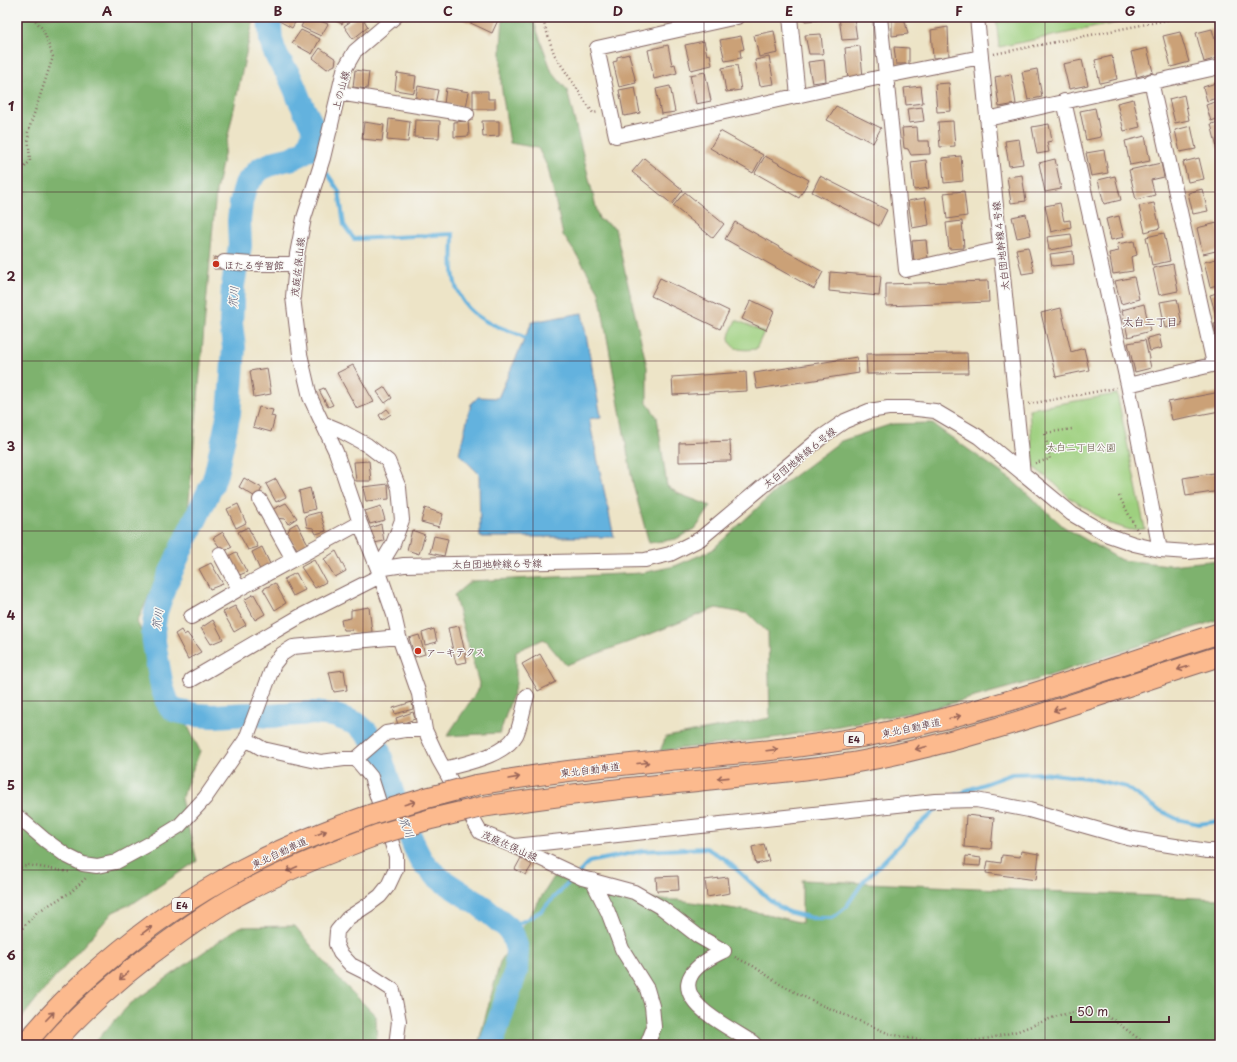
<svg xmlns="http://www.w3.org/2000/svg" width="1237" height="1062" viewBox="0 0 1237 1062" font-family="'Playpen Sans','Klee One',sans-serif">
  <rect width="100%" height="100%" fill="#f6f6f2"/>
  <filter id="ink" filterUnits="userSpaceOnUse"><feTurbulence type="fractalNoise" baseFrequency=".025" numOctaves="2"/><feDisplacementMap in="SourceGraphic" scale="8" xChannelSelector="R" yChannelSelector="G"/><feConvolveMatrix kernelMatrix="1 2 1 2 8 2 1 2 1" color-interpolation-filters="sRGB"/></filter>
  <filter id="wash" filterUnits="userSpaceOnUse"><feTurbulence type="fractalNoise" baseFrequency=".012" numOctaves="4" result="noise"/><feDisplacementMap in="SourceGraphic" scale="16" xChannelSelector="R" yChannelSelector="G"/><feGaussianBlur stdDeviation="0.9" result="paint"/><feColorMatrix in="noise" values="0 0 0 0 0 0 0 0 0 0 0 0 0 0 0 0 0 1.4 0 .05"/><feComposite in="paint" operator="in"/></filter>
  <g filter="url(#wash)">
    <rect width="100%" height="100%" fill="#ede4c7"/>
    <path fill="#9ed07f" stroke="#747855" d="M996 17H1145L999 47Z
      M736 320 764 332 756 349C747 350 730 352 729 338 729 333 734 325 736 320Z
      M1117 394 1145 529 1130 530 1108 523 1070 498 1054 483 1033 467 1029 409Z"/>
    <path fill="#7eb26e" stroke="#64684c" d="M17 17H254L216 191 188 512 137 622 200 751 181 799 197 861 135 902 113 912 39 996 17 1024Z
      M503 17H532L552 72 567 90 599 219 615 228 647 367V403L657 417 667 486 679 494 711 506 696 528 676 539 649 543 633 484 599 292 582 263 563 235 548 168 538 148 510 143 501 84V46Z
      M931 423 1013 481 1064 527 1121 560 1170 565 1220 560V619L1036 680 935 708 780 737 660 751 666 737 770 718 768 633 749 614 716 608 648 635 566 665 544 639 516 651V684L500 733 447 736 480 687 454 595 471 581 642 573 675 566 712 550 782 485 841 441 892 424Z
      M554 877 646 899 679 900 767 914 802 923V880L1220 899V1045H478L500 962Z
      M295 926 335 975 376 1016 377 1045H92L130 1004 239 927Z"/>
    <path fill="#64b2de" stroke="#576884" d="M582 313 601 417 589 419 614 537H480L479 474 459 454 471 404 478 397 498 398 532 322Z"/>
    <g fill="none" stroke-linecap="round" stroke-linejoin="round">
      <path stroke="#64b2de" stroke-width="4" d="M307 150 313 159
        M327 173 339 191 344 225 354 239 453 234C452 269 449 298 482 319 488 323 495 325 502 328 513 333 520 332 528 342
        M957 794 965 793V791L1012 774 1043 773 1087 778 1126 787 1157 809 1177 819 1199 824 1220 821
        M579 874V873L589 862 642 851 706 848 725 859 770 900 788 912 812 918H832L846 907 863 882 919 825 942 805
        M508 928 528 919 541 911 570 881 575 878"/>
      <path stroke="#64b2de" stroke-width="24" d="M269 17 271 40 274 50 278 59 289 75 296 91 299 99 315 131 307 150 293 158 276 162 260 169 246 184 241 203 239 221 240 246 233 285 231 324 234 347 232 377 229 413 216 473 212 485 182 547 164 588 156 612 153 631 154 642 158 665 162 687 167 701 170 707 176 711 197 715 213 716 249 714 270 716 313 713 333 715 347 720 357 724 367 733 378 749 393 795 415 848 421 860 432 872 443 881 480 905 498 920 508 928 513 936 517 949 516 971 491 1045"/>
    </g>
    <g id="blocks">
      <path fill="#cba177" d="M272 17H298L292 28Z
        M310 17 328 24 321 36 301 27 304 20 308 22Z
        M329 17H345L342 24Z
        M357 17H362L368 27 353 39 344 26Z
        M463 17H497L499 18 492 33 462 19Z
        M804 17H817V20L805 21Z
        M839 17H854L857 39 842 40Z
        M892 17H904L908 34 892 36Z
        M928 17H944V20L928 21Z
        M948 27 949 57 933 58 931 30Z
        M1212 29 1220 57 1204 62 1196 33Z
        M301 30 320 39 312 54 292 43Z
        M774 31 778 53 759 57 754 35Z
        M1180 32 1189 62 1171 67 1163 36Z
        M821 34 823 54H809L805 35Z
        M741 36 744 49 740 50 741 58 725 61 720 40Z
        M704 41 707 55 710 54 712 65 691 70 685 45Z
        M668 45 672 65 675 64 677 73 654 79 648 50Z
        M860 46 863 77 848 80 845 48Z
        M894 47 909 48V64H896Z
        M320 48 336 59 335 65 327 69 313 58Z
        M1147 48 1153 72 1137 77 1131 52Z
        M629 54 636 83 619 87 613 62 617 61V57Z
        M1112 56 1117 79 1100 83 1095 60Z
        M769 57 774 84 760 86 755 60Z
        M824 60 826 81 812 83 808 62Z
        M1082 60 1088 85 1069 89 1063 64Z
        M737 65 741 90 726 92 722 68Z
        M1037 69 1042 97 1028 100 1022 72Z
        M355 70 369 72 367 89 353 87Z
        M705 72 711 101 696 104 690 75Z
        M397 73 416 76 414 93 395 90Z
        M1011 74 1016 104 999 107 995 77Z
        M1219 82 1220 97 1207 101 1203 87Z
        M949 83 951 111 937 112 935 84Z
        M418 86 438 90 435 104 415 101Z
        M670 86 675 112 661 114 656 89Z
        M921 86 923 103 906 105 904 88Z
        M635 87 640 113 624 116 619 90Z
        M446 88 469 92 466 107 444 104Z
        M473 91H488V99H495V109H473Z
        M1184 95 1189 120 1175 123 1169 99Z
        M1133 99 1140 127 1124 131 1117 103Z
        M1220 100V118L1211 121 1206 105Z
        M836 106 881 128 873 143 827 120Z
        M922 107 924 121 909 123 907 109Z
        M1095 108 1101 137 1086 140 1080 111Z
        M389 119 410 122 408 142 387 140Z
        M415 120 440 121 439 138 414 137Z
        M468 121 469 136 454 137V122Z
        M482 121H499V136L483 137Z
        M953 121 955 146 940 147 938 122Z
        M364 122 384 125 382 141 362 139Z
        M1220 122V148H1217L1211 124Z
        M1049 124 1052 141 1047 142 1049 152 1037 154 1032 127Z
        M1191 126 1196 149 1180 152 1175 130Z
        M917 127 918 141H929L930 154 911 155 908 149 904 148 902 128Z
        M720 131 763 155 753 173 710 148Z
        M1145 136 1150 161 1130 165 1125 141Z
        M1019 139 1023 164 1009 166 1005 141Z
        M1104 150 1108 173 1091 176 1086 153Z
        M765 156 809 180 799 198 755 173Z
        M961 156 963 181 944 183 942 158Z
        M644 158 683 190 672 204 632 172Z
        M1199 158 1204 179 1188 182 1183 162Z
        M1055 159 1061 189 1045 192 1039 163Z
        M926 160 929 188 914 190 911 162Z
        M1161 163 1164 177 1151 180 1155 195 1136 200 1129 170Z
        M1022 175 1026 201 1011 203 1007 177Z
        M820 176 887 210 879 226 812 192Z
        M1115 176 1121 200 1104 204 1098 180Z
        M1202 189 1208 211 1193 214 1188 193Z
        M964 191 967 216 947 219 944 193Z
        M685 192 724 224 713 238 673 206Z
        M925 198 929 225 912 228 908 201Z
        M1060 203 1064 221 1070 220 1071 227 1051 232 1045 206Z
        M1154 203 1160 228 1145 232 1139 206Z
        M1026 214 1031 235 1017 238 1012 217Z
        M1119 216 1124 237 1111 240 1106 219Z
        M962 221 964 248 949 249 946 223Z
        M735 222 823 272 814 289 725 239Z
        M1217 223 1220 234V250L1203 254 1197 228Z
        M1164 233 1170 261 1152 265 1146 237Z
        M1071 234 1073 246 1049 250 1047 237Z
        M926 240 928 259 914 261 912 241Z
        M1134 241 1137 255 1131 257 1133 271 1113 274 1109 253 1119 251 1117 244Z
        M1028 247 1034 272 1022 274 1016 249Z
        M1073 251 1074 264 1052 266 1050 254Z
        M214 257 221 258V269H214Z
        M1220 258V284L1210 287 1204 262Z
        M1173 264 1178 291 1159 295 1153 268Z
        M830 272 881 276 879 296 829 291Z
        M1134 277 1139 299 1121 304 1115 281Z
        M660 278 729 311 720 329 651 296Z
        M988 281 989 302 886 306V284Z
        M1220 292V317L1217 318 1210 295Z
        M1177 299 1182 325 1165 328 1160 302Z
        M751 300 774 311 766 330 742 319Z
        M1144 304 1150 331 1128 337 1122 310Z
        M1061 308 1071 352 1084 348 1089 370 1056 377 1041 313Z
        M1220 323V345H1219L1214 324Z
        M1159 335 1162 348 1150 351 1147 338Z
        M1145 340 1151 368 1135 372 1128 343Z
        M967 353 968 373 867 374 866 354Z
        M857 357 859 373 757 389 754 373Z
        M353 365 374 402 357 409 337 373Z
        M267 368 271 394 254 397 250 371Z
        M746 372 747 391 673 395 672 377Z
        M385 387 392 398 385 403 377 392Z
        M324 388 333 405 328 407 319 390Z
        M1220 392V411L1172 420 1168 402Z
        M259 407 273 410 271 416 275 417 271 432 253 427Z
        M387 409 391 414 382 420 379 415Z
        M730 441 731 461 679 462V443Z
        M369 461 371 481H356L354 462Z
        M1220 472V491L1186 496 1183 478Z
        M244 478 262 488 257 498 239 487Z
        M276 479 286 497 276 502 266 484Z
        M388 484 389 499 366 501 363 487Z
        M310 488 315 509 303 512 299 491Z
        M286 503 297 518 288 524 285 519 275 518 271 510Z
        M238 504 246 523 236 528 227 509Z
        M381 506 385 520 370 524 365 511Z
        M425 508 443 514 439 527 421 522Z
        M320 512 326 531 316 534 313 528 307 527 305 516Z
        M297 523 308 544 297 549 287 534 290 527Z
        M381 524 384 541 374 543 368 529Z
        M248 527 258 547 248 550 238 532Z
        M412 530 425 535 419 554 407 550Z
        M223 532 232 547 223 552 213 538Z
        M434 536 448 539 444 556 430 553Z
        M262 547 271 566 260 570 252 552Z
        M336 551 346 571 335 577 324 559Z
        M236 552 247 572 237 576 227 557Z
        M314 560 326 582 315 588 301 567Z
        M211 563 223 584 210 589 199 569Z
        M296 573 305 590 293 596 284 579Z
        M275 583 286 603 275 610 263 589Z
        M254 594 265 614 255 620 244 600Z
        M235 606 246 625 234 632 223 612Z
        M369 607 372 632 353 634 352 630H343L341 620 351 618V610Z
        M213 620 223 639 211 644 201 628Z
        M459 626 467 662 456 664 448 628Z
        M434 629 437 642 425 645 422 633Z
        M181 630 184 635 187 633 201 652 188 659 175 634Z
        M419 635 425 654 415 657 409 638Z
        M540 654 556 682 538 691 522 664Z
        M344 670 347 690 334 692 329 672Z
        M412 702 413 709 395 714 393 708Z
        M413 712 415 719 398 725 396 718Z
        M966 815 994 818 991 849 964 847Z
        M764 844 769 861 756 864 752 847Z
        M1021 851 1039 854 1036 880 986 873 988 861 1001 863 1002 855 1020 857Z
        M966 856 981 858 980 866 965 865Z
        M521 858 532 865 526 875 515 869Z
        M678 876 679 890 657 891 656 877Z
        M728 877 730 893 707 897 705 880Z"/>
    </g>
  </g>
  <g filter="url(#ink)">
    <use href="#blocks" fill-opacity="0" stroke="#836462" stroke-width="1"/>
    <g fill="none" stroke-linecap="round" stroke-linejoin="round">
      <g stroke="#836462" stroke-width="16">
        <path id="minor" d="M395 17 355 51 344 70 323 158 304 218 297 254 293 297 300 354 310 397 336 452 360 523 378 569 404 565 645 560 670 554 700 539 823 436 845 421 869 411 888 408H908L935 411 979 437 1072 514 1108 535 1134 544 1160 550 1188 552 1220 549
          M737 17 597 48 616 136 886 76 981 57
          M790 17 798 96
          M880 17 906 270 1000 249
          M977 17 1023 474
          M1151 81 1214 364
          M339 93 467 114
          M1064 101 1128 385 1160 550
          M987 119 1220 67
          M224 262 252 264H296
          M1128 385 1220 363
          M322 423 339 430 367 445 388 461 399 488 402 520 393 544 378 569 394 615 399 637 419 694 425 730 439 760 480 832 514 846 582 878 634 892 662 908 698 936 724 951
          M260 500 293 559
          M220 554 239 589
          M191 617 239 589 360 523
          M191 680 299 617 380 576
          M246 739 274 664 282 654 293 647 399 637
          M356 759 386 733 405 730H425
          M445 769C466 763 504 756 516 735 520 728 524 705 527 696
          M17 816 45 840 67 856 83 864 97 866 116 862 153 842 179 826 205 798 246 739 263 749 321 762 344 759H356L371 777 396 856V869L388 886 380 896 368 905 348 918 337 931 336 944 340 953 351 965 367 973 393 990 399 1021 396 1045
          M515 846 935 801 976 800 1029 810 1128 838 1156 843 1207 851H1220
          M592 880 608 912 622 949 647 989 652 1006 654 1027 647 1045
          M724 951C647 986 712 1018 752 1042L755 1045"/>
      </g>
      <g stroke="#836462" stroke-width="22">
        <path id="highway" d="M476 785C527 776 579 769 631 764 706 756 782 751 856 738 981 716 1099 671 1220 633
          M482 807C553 796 625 788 697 781 752 775 808 771 863 761 985 738 1102 693 1220 656
          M24 1045C44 1022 64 999 87 979 128 942 173 908 221 881 269 853 321 832 373 814
          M52 1045C89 1003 132 967 177 935 195 922 214 909 233 898 280 872 330 852 380 834"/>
      </g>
      <path stroke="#836462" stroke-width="2.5" stroke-dasharray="1 3" stroke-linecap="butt" d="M542 17 554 54 593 113 599 112
        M994 54 1182 17
        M17 176 30 161 28 132 53 57 43 29 32 17
        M1029 404 1116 388
        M1035 463 1050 459 1045 433 1072 429
        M1119 496 1138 532
        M17 869 28 865 69 872
        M17 934 37 912 71 892 86 878
        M735 957 753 966 780 984 812 1001 890 1034 919 1040 972 1041 991 1038 1018 1031 1060 1015 1082 1011 1100 1013 1115 1021 1147 1045"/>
      <use href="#minor" stroke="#fff" stroke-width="14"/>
      <use href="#highway" stroke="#fcba8e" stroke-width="20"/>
      <g stroke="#836462" stroke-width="22" stroke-linecap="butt">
        <path id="highway-bridge" d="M373 814 426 798 476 785
          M380 834 431 819 482 807"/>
      </g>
      <use href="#highway-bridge" stroke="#fcba8e" stroke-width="20"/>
    </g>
    <defs><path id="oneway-shaft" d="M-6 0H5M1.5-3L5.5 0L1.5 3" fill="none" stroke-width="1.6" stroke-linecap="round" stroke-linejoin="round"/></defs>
    <g stroke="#9a6558">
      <use href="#oneway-shaft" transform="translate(1183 668) rotate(162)"/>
      <use href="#oneway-shaft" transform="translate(1059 709) rotate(162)"/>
      <use href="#oneway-shaft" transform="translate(955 717) rotate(-14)"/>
      <use href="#oneway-shaft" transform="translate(921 748) rotate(166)"/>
      <use href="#oneway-shaft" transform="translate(772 750) rotate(-7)"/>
      <use href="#oneway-shaft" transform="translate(643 763) rotate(-5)"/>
      <use href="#oneway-shaft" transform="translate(514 778) rotate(-10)"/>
      <use href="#oneway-shaft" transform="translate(723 778) rotate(174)"/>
      <use href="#oneway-shaft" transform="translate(410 803) rotate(-17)"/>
      <use href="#oneway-shaft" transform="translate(321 833) rotate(-21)"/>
      <use href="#oneway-shaft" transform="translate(292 869) rotate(156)"/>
      <use href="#oneway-shaft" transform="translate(147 930) rotate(-37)"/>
      <use href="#oneway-shaft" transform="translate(124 976) rotate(140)"/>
      <use href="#oneway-shaft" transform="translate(50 1016) rotate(-46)"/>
    </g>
  </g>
  <path fill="none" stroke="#4a1f2b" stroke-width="1" stroke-opacity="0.55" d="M192 17V1045M363 17V1045M533 17V1045M704 17V1045M874 17V1045M1045 17V1045M17 192H1220M17 361H1220M17 531H1220M17 701H1220M17 870H1220"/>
  <g fill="#c8321e" stroke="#f6f6f2" stroke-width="1.5">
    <circle cx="216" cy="264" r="4"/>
    <circle cx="418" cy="651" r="4"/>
  </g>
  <g text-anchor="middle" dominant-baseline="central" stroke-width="3" stroke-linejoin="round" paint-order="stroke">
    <g fill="#f6f6f2" stroke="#7e6067" stroke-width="1">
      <rect x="844" y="732" width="20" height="14" rx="3"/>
      <rect x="172" y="898" width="20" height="14" rx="3"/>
    </g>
    <g font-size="9" font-weight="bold" fill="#4a1f2b">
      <text x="854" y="739">E4</text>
      <text x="182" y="905">E4</text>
    </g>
    <g font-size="10" fill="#4a1f2b" stroke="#f6f6f2">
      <text transform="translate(340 90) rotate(-75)">上の山線</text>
      <text transform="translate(1000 246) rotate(-96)">太白団地幹線４号線</text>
      <text transform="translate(297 267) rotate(-84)">茂庭佐保山線</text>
      <text transform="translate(799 457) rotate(-39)">太白団地幹線６号線</text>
      <text transform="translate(497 563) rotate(-1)">太白団地幹線６号線</text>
      <text transform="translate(911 727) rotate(-12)">東北自動車道</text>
      <text transform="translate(590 769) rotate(-7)">東北自動車道</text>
      <text transform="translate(510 845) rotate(24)">茂庭佐保山線</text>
      <text transform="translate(279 852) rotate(-25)">東北自動車道</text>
    </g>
    <g font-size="10" fill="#4a1f2b" stroke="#f6f6f2" text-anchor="start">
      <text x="224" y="264">ほたる学習館</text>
      <text x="426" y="651">アーキテクス</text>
    </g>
    <g font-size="10" fill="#635444" stroke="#f6f6f2">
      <text x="1081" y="446">太白二丁目公園</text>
    </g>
    <g font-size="11" font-style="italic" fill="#53526a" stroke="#f6f6f2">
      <text transform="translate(233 297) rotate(-86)">笊川</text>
      <text transform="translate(157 619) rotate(-81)">笊川</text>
      <text transform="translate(407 827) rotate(67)">笊川</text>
    </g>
    <g font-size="11" fill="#4a1f2b" stroke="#f6f6f2">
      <text x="1150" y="321">太白二丁目</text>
    </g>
  </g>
  <rect width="1237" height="1062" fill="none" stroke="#f6f6f2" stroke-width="44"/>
  <path d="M1071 1016v6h98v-6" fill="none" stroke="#4a1f2b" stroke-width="2"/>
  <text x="1077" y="1016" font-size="12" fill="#4a1f2b" stroke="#f6f6f2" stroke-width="3" paint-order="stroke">50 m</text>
  <rect x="22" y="22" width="1193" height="1018" fill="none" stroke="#4a1f2b" stroke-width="1.5"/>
  <g font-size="13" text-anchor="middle" font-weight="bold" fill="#4a1f2b">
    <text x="107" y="16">A</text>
    <text x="278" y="16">B</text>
    <text x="448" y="16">C</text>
    <text x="618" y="16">D</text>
    <text x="789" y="16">E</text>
    <text x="959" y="16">F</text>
    <text x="1130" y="16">G</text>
    <text x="11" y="111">1</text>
    <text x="11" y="281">2</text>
    <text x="11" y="451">3</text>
    <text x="11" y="620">4</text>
    <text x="11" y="790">5</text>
    <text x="11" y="960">6</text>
  </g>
</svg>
